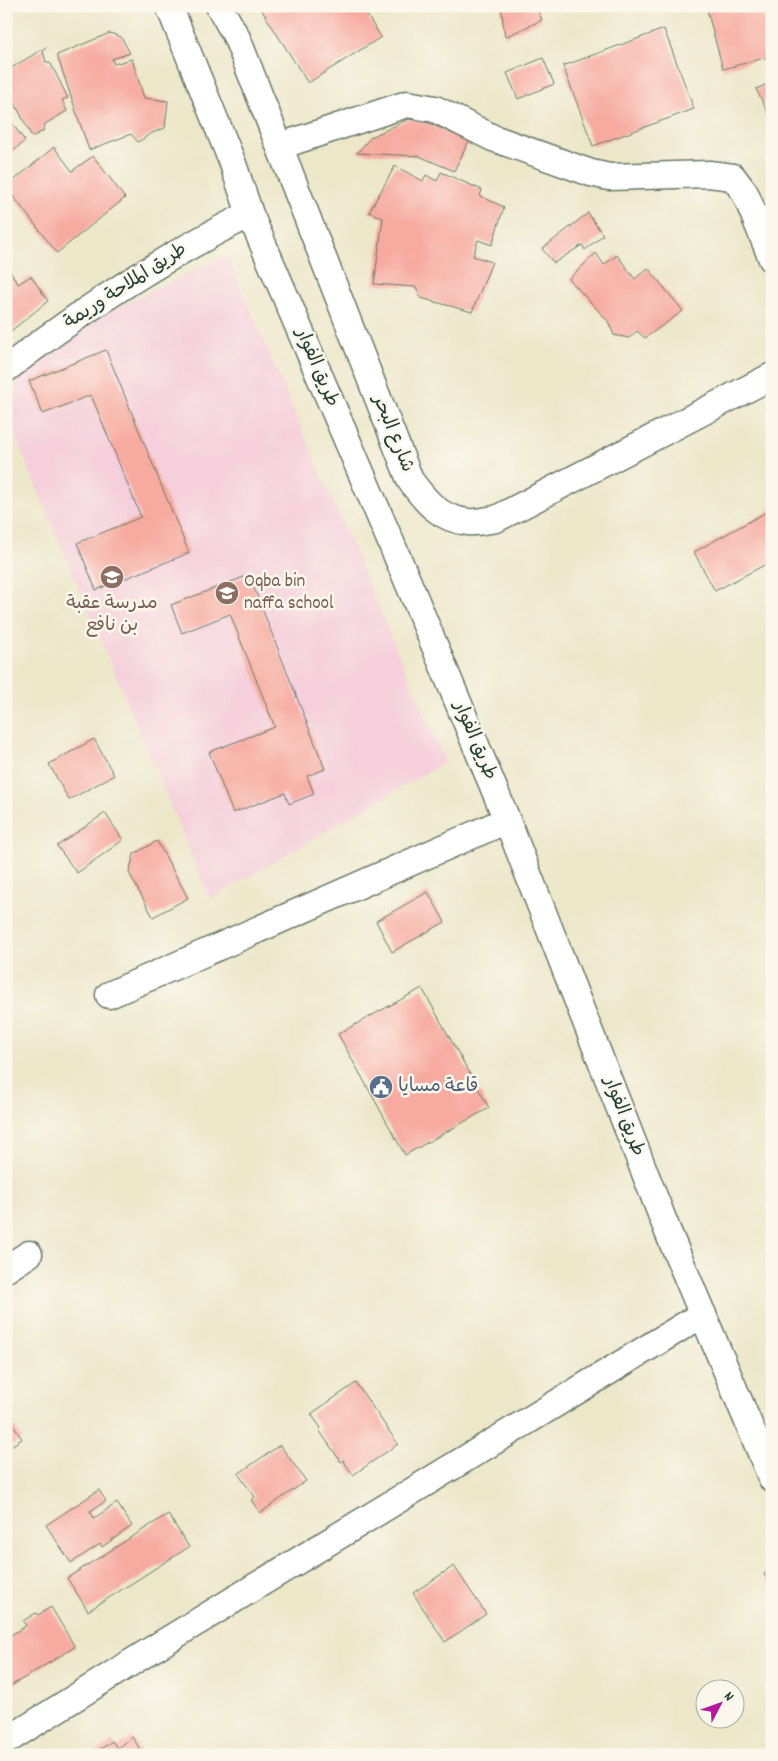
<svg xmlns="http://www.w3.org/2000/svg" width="778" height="1761" viewBox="0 0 778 1761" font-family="Dekko,'Playpen Sans Arabic',sans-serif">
  <rect width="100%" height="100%" fill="#fbf7ec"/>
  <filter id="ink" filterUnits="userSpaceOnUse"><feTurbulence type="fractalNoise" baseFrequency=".02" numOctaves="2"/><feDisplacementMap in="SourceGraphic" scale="10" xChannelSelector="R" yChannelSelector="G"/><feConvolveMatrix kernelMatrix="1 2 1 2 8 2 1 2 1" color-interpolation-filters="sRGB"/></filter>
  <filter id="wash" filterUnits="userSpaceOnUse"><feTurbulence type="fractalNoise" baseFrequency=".0096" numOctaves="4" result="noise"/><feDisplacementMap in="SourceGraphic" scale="20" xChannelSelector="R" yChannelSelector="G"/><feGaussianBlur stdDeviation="1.12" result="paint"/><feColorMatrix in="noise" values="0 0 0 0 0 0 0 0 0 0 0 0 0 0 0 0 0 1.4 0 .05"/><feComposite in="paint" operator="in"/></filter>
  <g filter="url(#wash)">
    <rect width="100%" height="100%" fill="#ede7ca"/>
    <path fill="#f5cfdb" d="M227 255 445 762 210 899 10 424 16 379 104 314Z"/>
    <g id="blocks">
      <path fill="#f7aba0" d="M259 6H361L381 37 308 83Z
        M501 6H536L542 20 505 37Z
        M706 6H772V56L723 69Z
        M664 29 694 109 593 146 563 66Z
        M110 33 121 37 130 53 112 59 114 64 132 59 144 98 168 101 165 128 152 133 138 142 131 134 89 150 57 55Z
        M46 47 43 52 46 62H50L68 98 62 100 67 111 45 124 43 131 32 137 6 86V73L8 70Z
        M543 58 554 84 518 99 507 73Z
        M772 82V121L756 89Z
        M6 115 25 141 6 157Z
        M409 119 429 123 469 141 454 171 419 156 357 153 371 137Z
        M54 147 72 171 93 156 125 198 57 253 6 187Z
        M395 166 423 181 426 175 437 181 441 172 482 190 480 196 504 207 492 245 478 240 473 256 492 262 472 312 421 298 416 287 374 284 383 218 369 212Z
        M588 213 603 235 585 250 582 245 554 263 542 249Z
        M596 253 604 265 617 255 635 279 648 268 683 311 645 338 637 331 629 338 614 335 608 321 569 279Z
        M6 265 18 284 31 276 48 301 6 335Z
        M106 350 189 553 96 590 77 543 141 517 91 395 43 414 29 381Z
        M772 509V561L715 591 694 552Z
        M249 575 325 769 307 776 314 794 289 804 285 793 233 813 209 752 275 727 230 614 182 633 171 605Z
        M94 739 114 775 69 800 49 764Z
        M105 813 123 840 77 873 57 846Z
        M157 841 188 898 153 917 129 873 134 854Z
        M428 892 445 922 392 952 376 921Z
        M422 988 489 1108 405 1155 338 1034Z
        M356 1383 398 1444 353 1475 343 1460 341 1462 319 1430 321 1428 311 1414Z
        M6 1414 22 1439 6 1449Z
        M280 1445 306 1481 260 1513 251 1500 255 1497 238 1474Z
        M99 1490 106 1501 90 1511 94 1518 117 1503 132 1526 102 1547 100 1544 71 1563 46 1525Z
        M168 1514 189 1547 88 1611 67 1578Z
        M454 1566 486 1614 445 1642 413 1593Z
        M772 1569V1588L764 1574Z
        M51 1607 75 1647 9 1687 6 1682V1638L26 1626 23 1621 36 1613 38 1615Z
        M132 1737 144 1755H97L95 1753 112 1741 117 1748Z"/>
    </g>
  </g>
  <g filter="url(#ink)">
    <use href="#blocks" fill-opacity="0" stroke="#677868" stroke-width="1"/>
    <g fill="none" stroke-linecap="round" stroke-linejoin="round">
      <g stroke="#677868" stroke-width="29">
        <path id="minor" d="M169 6 233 164 250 214 411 589 507 820 668 1232 772 1479
          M219 6 237 38 410 480C426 502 440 519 468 522 477 523 487 520 496 519L772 376
          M280 146 407 104 435 109 493 138 591 173 609 177 709 174 733 177 745 193 772 259
          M6 369C83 309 164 257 250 214
          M109 995 507 820
          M6 1269 29 1254
          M6 1741 148 1652 703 1314"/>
      </g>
      <use href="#minor" stroke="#fff" stroke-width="26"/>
    </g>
  </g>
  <defs>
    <g id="school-disc" transform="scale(1.25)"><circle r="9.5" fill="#8d6e63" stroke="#fbf7ec"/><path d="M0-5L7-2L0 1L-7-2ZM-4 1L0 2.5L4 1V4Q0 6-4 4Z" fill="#fff"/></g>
    <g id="civic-disc" transform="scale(1.25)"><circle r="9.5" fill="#5c6f8a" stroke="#fbf7ec"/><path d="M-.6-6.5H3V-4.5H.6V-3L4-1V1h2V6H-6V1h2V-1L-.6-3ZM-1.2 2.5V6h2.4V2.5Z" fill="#fff"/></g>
  </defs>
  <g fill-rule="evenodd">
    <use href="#school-disc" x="112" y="577"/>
    <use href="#school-disc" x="227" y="593"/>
    <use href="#civic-disc" x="381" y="1087"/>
  </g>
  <g text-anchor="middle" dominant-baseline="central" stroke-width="5" stroke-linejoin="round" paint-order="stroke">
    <g font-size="19" fill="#1f3d34" stroke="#fbf7ec">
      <text transform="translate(126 287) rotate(-33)">طريق الملاحة وريمة</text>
      <text transform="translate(316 368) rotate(67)">طريق الفوار</text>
      <text transform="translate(392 434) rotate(68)">شارع البحر</text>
      <text transform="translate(474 741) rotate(67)">طريق الفوار</text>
      <text transform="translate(623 1117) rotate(69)">طريق الفوار</text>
    </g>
    <g font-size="19" fill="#785e54" stroke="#fbf7ec" text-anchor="start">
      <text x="244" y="582">Oqba bin<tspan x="244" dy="22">naffa school</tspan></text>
      <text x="112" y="604" text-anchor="middle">مدرسة عقبة<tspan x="112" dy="22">بن نافع</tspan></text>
    </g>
    <g font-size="19" fill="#4e5e75" stroke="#fbf7ec" text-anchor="start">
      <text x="398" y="1087">قاعة مسايا</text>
    </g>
  </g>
  <rect width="778" height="1761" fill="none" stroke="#fbf7ec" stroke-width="25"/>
  <g transform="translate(720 1704) rotate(49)"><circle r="24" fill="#fbf7ec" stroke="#a3ada2"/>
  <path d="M0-4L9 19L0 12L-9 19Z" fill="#b5179e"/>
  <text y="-8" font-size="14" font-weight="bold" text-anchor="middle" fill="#1f3d34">N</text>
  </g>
</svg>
